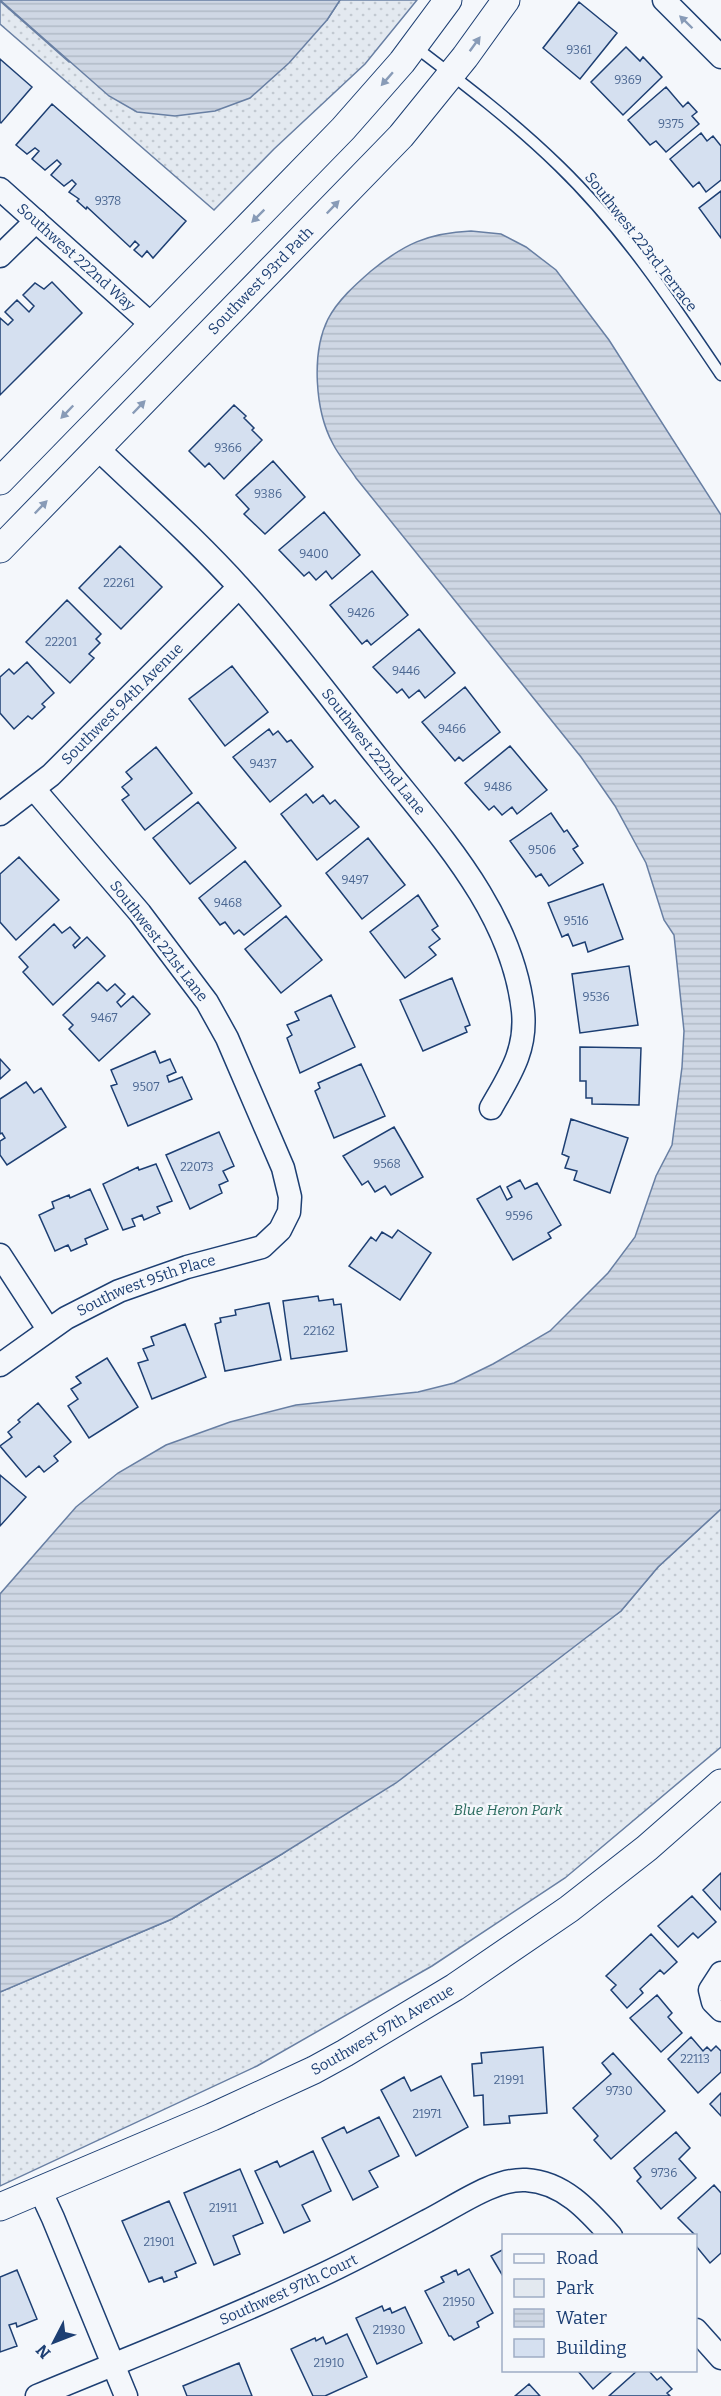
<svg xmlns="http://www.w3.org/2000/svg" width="721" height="2396" viewBox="0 0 721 2396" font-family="Bitter,serif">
  <defs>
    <pattern id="green-dots" width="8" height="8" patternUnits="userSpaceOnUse" patternTransform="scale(1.5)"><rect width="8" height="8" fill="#e3e9f0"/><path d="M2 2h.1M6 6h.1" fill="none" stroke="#c2c9d1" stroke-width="1.8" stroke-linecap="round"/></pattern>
    <pattern id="water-rules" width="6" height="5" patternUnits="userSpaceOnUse" patternTransform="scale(1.5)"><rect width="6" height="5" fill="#cfd7e4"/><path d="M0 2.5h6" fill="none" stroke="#b1bac7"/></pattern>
  </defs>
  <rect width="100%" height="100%" fill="#f4f7fb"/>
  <path fill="url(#green-dots)" stroke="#687fa3" stroke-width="1.5" d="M340 0H417L365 64 274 149 214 210 0 24V1L69 62 327 20Z
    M721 1509V1747L565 1878 432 1966 257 2066 0 2186V1992L172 1919 282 1854 621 1611 658 1567Z"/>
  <path fill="url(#water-rules)" stroke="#687fa3" stroke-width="1.5" d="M0 0H340L327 20 289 63 250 98 215 111 175 116 137 112 109 96Z
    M471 231 501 234 526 247 556 270 609 340 721 515V1509L658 1567 621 1611 396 1783 282 1854 172 1919 0 1992V1594L76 1507 118 1473 166 1445 230 1422 296 1405 418 1392 454 1383 493 1364 550 1331 608 1273 635 1237 656 1176 672 1145 682 1067 684 1031 674 935 664 920 646 863 615 806 581 757 356 478C349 467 339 456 333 444 315 411 311 353 328 319 338 300 355 285 371 271 404 244 428 233 471 231Z"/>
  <path fill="#d5e0f0" stroke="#1d3f73" stroke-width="1.5" d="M579 2 617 33 580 79 543 48Z
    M626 47 640 61 643 57 662 77 623 115 591 82Z
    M0 59 32 87 1 123 0 122Z
    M666 87 683 107 688 102 697 112 692 116 699 124 666 152 656 141 650 145 628 120Z
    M52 104 186 221 153 258 147 251 142 257 134 250 139 245 135 241 130 247 87 207 86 209 77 201 79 199 69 192 76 184 72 180 64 186 51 175 61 164 57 160 45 170 32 159 39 151 35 148 27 154 16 145Z
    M701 133 707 141 713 136 721 146V180L706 192 699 182 693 187 670 159Z
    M721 191V238L699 208Z
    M52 282 82 313 0 395V318L8 325 13 320 5 312 17 300 29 312 34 306 23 295 35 283 44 289Z
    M234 405 246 416 244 418 254 428 252 430 262 440 224 479 209 463 205 467 189 451Z
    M273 461 305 497 265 534 244 514 249 509 236 495Z
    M324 512 360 555 332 579 326 571 316 580 309 572 304 576 279 550Z
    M120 546 162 587 121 629 79 588Z
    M372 571 408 615 371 645 367 640 362 644 330 605Z
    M67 600 101 634 96 639 100 643 89 654 94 658 70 683 26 642Z
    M419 629 455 673 425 698 419 690 409 698 402 689 397 693 373 667Z
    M27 662 54 693 42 704 45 707 32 719 28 716 14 729 0 713V677L9 669 14 674Z
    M232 666 268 712 225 746 189 699Z
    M465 687 500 732 463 761 459 757 455 761 422 722Z
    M269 729 273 735 278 731 287 742 291 740 313 767 270 802 233 757Z
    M510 746 547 790 517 814 512 807 502 815 494 806 489 810 465 783Z
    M156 747 192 793 145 830 122 800 129 795 122 787 132 779 126 772Z
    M306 794 313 803 323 795 330 804 335 800 359 827 317 860 281 814Z
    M198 802 236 848 190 884 153 838Z
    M551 813 564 832 567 830 578 846 573 849 583 863 549 886 541 874 536 877 510 841Z
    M368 838 405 885 362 919 326 873Z
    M19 857 59 900 16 940 0 922V874Z
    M245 861 281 906 244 935 239 930 234 934 225 922 220 925 199 898Z
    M603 884 623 939 588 952 585 942 573 946 568 934 562 937 548 903Z
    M418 895 438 926 432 930 440 939 429 947 436 955 405 978 370 932Z
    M286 916 322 960 281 993 245 949Z
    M54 924 62 933 70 927 80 938 73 945 75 948 87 937 105 956 53 1005 23 972 28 967 19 957Z
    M629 966 638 1025 580 1033 572 974Z
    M452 978 470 1025 465 1027 467 1032 423 1051 400 1000Z
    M98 982 107 991 115 984 125 994 117 1002 121 1007 133 996 150 1014 99 1061 69 1029 73 1025 63 1015Z
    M331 995 355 1047 300 1073 287 1038 292 1035 287 1025 299 1020 295 1012Z
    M580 1047 641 1048 639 1105 592 1104V1098H586V1081H580Z
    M155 1051 160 1063 170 1059 176 1072 167 1076 169 1082 182 1077 192 1099 128 1126 111 1086 117 1084 111 1070Z
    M0 1059 10 1070 0 1079Z
    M361 1064 385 1116 334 1138 315 1091 320 1088 318 1083Z
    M26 1082 34 1093 41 1088 66 1127 7 1165 0 1155V1141L5 1138 2 1133 0 1134V1099Z
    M571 1119 628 1138 610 1193 574 1180 577 1171 565 1168 569 1157 562 1154Z
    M394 1127 423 1177 391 1195 385 1186 375 1192 368 1181 362 1185 343 1156Z
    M219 1132 234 1166 223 1171 228 1181 219 1185 222 1193 190 1209 166 1155Z
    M156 1164 172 1201 157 1207 160 1213 144 1220 142 1215 132 1219 135 1226 123 1230 103 1184 138 1167 139 1170Z
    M520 1180 525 1189 537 1183 561 1225 548 1233 551 1238 513 1260 477 1199 500 1186 507 1200 512 1197 507 1187Z
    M90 1189 108 1229 85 1239 87 1244 71 1251 68 1245 55 1251 39 1215 54 1208 52 1202 69 1195 70 1198Z
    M398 1230 431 1253 400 1300 349 1266 371 1237 376 1241 382 1232 392 1238Z
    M318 1296 319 1301 333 1299 334 1305 341 1304 347 1351 291 1359 283 1301Z
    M269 1303 281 1360 225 1371 215 1324 221 1322 220 1318 236 1315 235 1310Z
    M185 1324 206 1377 152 1399 138 1363 148 1360 143 1349 154 1345 151 1337Z
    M107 1358 138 1407 89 1438 68 1406 78 1399 71 1389 81 1383 76 1377Z
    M38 1403 71 1442 54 1456 58 1461 44 1472 39 1466 26 1477 0 1446 12 1437 8 1432 20 1422 18 1420Z
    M0 1475 26 1497 0 1526Z
    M721 1873V1910L703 1890Z
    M692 1896 716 1922 698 1938 693 1933 678 1947 658 1926Z
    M651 1934 677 1962 664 1974 660 1970 640 1989 643 1993 627 2008 611 1990 616 1985 606 1976Z
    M657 1995 672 2013 668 2017 682 2033 661 2052 630 2018Z
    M691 2037 703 2051 707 2047 711 2051 716 2046 721 2051V2072L698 2093 668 2059Z
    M543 2047 547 2113 509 2116 510 2123 484 2125 483 2095 474 2096 472 2064 482 2063 481 2053Z
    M613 2053 665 2111 611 2159 594 2140 598 2136 573 2108 611 2074 602 2063Z
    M441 2076 468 2127 416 2156 381 2090 404 2077 411 2091Z
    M721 2093V2116L710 2104Z
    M379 2117 399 2156 369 2171 378 2187 353 2200 322 2138 344 2127 347 2133Z
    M676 2132 690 2148 679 2159 696 2178 661 2209 637 2181 641 2177 634 2168Z
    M313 2151 331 2191 302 2205 310 2221 284 2233 255 2171 277 2161 280 2167Z
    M240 2169 263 2223 233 2236 240 2254 214 2265 184 2193Z
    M714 2185 721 2193V2253L710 2263 696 2246V2236L678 2218Z
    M169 2201 196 2263 175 2272 177 2277 164 2282 162 2277 149 2282 122 2221Z
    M504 2249V2278L491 2256Z
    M469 2269 493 2313 477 2322 479 2327 454 2340 451 2336H449L425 2291 444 2282 441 2277 448 2274 456 2270 458 2275Z
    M17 2270 37 2319 17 2327 16 2323 9 2325 17 2346 0 2352V2277Z
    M382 2306 384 2311 390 2308 392 2313 405 2307 422 2343 377 2364 356 2318Z
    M347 2334 367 2377 325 2396H313L291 2349 315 2338 316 2341 323 2337 326 2344Z
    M239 2363 252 2396H187L183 2386Z
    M577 2370H614L593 2389Z
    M638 2370H648L657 2380 661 2377 672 2389 667 2393 670 2396H609Z
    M529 2384 540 2396H515Z"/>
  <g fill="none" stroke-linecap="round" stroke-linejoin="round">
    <g stroke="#1d3f73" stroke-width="13">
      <path id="service" d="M414 46C464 84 514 122 559 166 622 227 672 302 721 375"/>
    </g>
    <g stroke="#1d3f73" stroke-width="25">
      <g id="minor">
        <path d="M664 0 721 57"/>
        <path id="s1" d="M0 189 152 325"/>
        <path d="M0 256 36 221"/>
        <path id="s2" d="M98 449C146 495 196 539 241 589 290 643 333 702 378 758 438 834 512 911 523 1011 527 1051 509 1076 491 1108"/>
        <path id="s3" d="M0 814 51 775 239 587"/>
        <path d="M0 1255 48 1329"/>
        <path id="s4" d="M0 1365 66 1318 119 1291 187 1267 262 1247 280 1230 289 1212 290 1197 283 1168 227 1038 207 1002 140 913 34 789"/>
        <path d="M721 1973 710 1990 713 2002 721 2010"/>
        <path d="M40 2190 53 2218 126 2396"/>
        <path d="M696 2330 721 2358"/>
        <path id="s5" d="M37 2396C128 2358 220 2323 309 2281 349 2263 388 2242 427 2221 455 2207 494 2178 526 2180 563 2182 588 2210 611 2236"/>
      </g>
    </g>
    <g stroke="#1d3f73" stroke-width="29">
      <g id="tertiary">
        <path d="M0 481 343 129 402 62 448 0"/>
        <path id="s6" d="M0 549 401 136 465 57 506 0"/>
        <path id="s7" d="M0 2207 212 2117 314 2070 345 2053 455 1987 569 1909 647 1848 721 1783"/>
      </g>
    </g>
    <use href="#service" stroke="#f4f7fb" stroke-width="10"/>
    <use href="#minor" stroke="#f4f7fb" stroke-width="22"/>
    <use href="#tertiary" stroke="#f4f7fb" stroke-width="27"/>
  </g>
  <defs><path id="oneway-solid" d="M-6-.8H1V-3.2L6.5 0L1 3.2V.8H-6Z" transform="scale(1.5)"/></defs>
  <g fill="#889bb7">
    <use href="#oneway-solid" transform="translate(686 22) rotate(-136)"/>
    <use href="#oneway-solid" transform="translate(475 44) rotate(-54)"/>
    <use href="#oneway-solid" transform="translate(387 79) rotate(131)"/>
    <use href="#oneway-solid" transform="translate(333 207) rotate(-46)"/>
    <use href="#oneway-solid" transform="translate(258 216) rotate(135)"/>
    <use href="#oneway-solid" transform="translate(139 407) rotate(-46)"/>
    <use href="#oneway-solid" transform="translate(67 412) rotate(134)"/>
    <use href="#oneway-solid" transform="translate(41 507) rotate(-46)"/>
  </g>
  <g text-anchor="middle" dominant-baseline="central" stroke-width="4.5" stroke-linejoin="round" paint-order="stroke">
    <g font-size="12" fill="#4b6792">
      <text x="579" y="50">9361</text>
      <text x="628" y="80">9369</text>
      <text x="671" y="124">9375</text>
      <text x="108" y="201">9378</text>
      <text x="228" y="448">9366</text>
      <text x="268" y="494">9386</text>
      <text x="314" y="554">9400</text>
      <text x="119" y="583">22261</text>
      <text x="361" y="613">9426</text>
      <text x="61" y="642">22201</text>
      <text x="406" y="671">9446</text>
      <text x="452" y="729">9466</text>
      <text x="263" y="764">9437</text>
      <text x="498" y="787">9486</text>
      <text x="542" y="850">9506</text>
      <text x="355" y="880">9497</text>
      <text x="228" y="903">9468</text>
      <text x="576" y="921">9516</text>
      <text x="596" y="997">9536</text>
      <text x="104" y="1018">9467</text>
      <text x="146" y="1087">9507</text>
      <text x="387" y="1164">9568</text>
      <text x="197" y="1167">22073</text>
      <text x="519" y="1216">9596</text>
      <text x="319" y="1331">22162</text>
      <text x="695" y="2059">22113</text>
      <text x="509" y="2080">21991</text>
      <text x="619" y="2091">9730</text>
      <text x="427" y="2114">21971</text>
      <text x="664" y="2173">9736</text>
      <text x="223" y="2208">21911</text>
      <text x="159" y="2242">21901</text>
      <text x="459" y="2302">21950</text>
      <text x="389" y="2330">21930</text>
      <text x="329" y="2363">21910</text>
    </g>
    <g font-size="15" fill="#1d3f73" stroke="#f4f7fb">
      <text transform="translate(641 242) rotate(52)">Southwest 223rd Terrace</text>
      <text stroke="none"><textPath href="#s1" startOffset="102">Southwest 222nd Way</textPath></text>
      <text stroke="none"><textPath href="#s6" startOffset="374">Southwest 93rd Path</textPath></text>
      <text stroke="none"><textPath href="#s3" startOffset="165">Southwest 94th Avenue</textPath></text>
      <text stroke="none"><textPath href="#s2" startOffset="410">Southwest 222nd Lane</textPath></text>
      <text transform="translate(159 941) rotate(52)">Southwest 221st Lane</text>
      <text stroke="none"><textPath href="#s4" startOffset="168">Southwest 95th Place</textPath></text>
      <text stroke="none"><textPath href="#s7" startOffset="422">Southwest 97th Avenue</textPath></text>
      <text stroke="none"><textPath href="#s5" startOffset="273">Southwest 97th Court</textPath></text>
    </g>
    <g font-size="15" font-style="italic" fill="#2c6c60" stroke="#f4f7fb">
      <text x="508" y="1810">Blue Heron Park</text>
    </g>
  </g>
  <rect x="502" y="2234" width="195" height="138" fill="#f4f7fb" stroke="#9eadc5" stroke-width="1.5"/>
  <rect x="514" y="2254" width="30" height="9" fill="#f4f7fb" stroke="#9eadc5" stroke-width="1.5"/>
  <text x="556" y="2264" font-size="18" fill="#1d3f73">Road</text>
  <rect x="514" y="2279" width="30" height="18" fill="#e3e9f0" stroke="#9eadc5" stroke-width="1.5"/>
  <text x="556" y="2294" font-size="18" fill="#1d3f73">Park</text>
  <rect x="514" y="2309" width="30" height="18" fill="url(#water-rules)" stroke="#9eadc5" stroke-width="1.5"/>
  <text x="556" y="2324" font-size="18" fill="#1d3f73">Water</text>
  <rect x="514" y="2339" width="30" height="18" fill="#d5e0f0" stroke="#9eadc5" stroke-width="1.5"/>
  <text x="556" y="2354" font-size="18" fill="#1d3f73">Building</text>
  <g transform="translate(54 2342) rotate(228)" stroke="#f4f7fb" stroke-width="4.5" paint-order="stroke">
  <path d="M0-4.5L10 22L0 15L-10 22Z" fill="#1d3f73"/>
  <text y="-9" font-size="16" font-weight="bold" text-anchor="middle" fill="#1d3f73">N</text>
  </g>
</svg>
